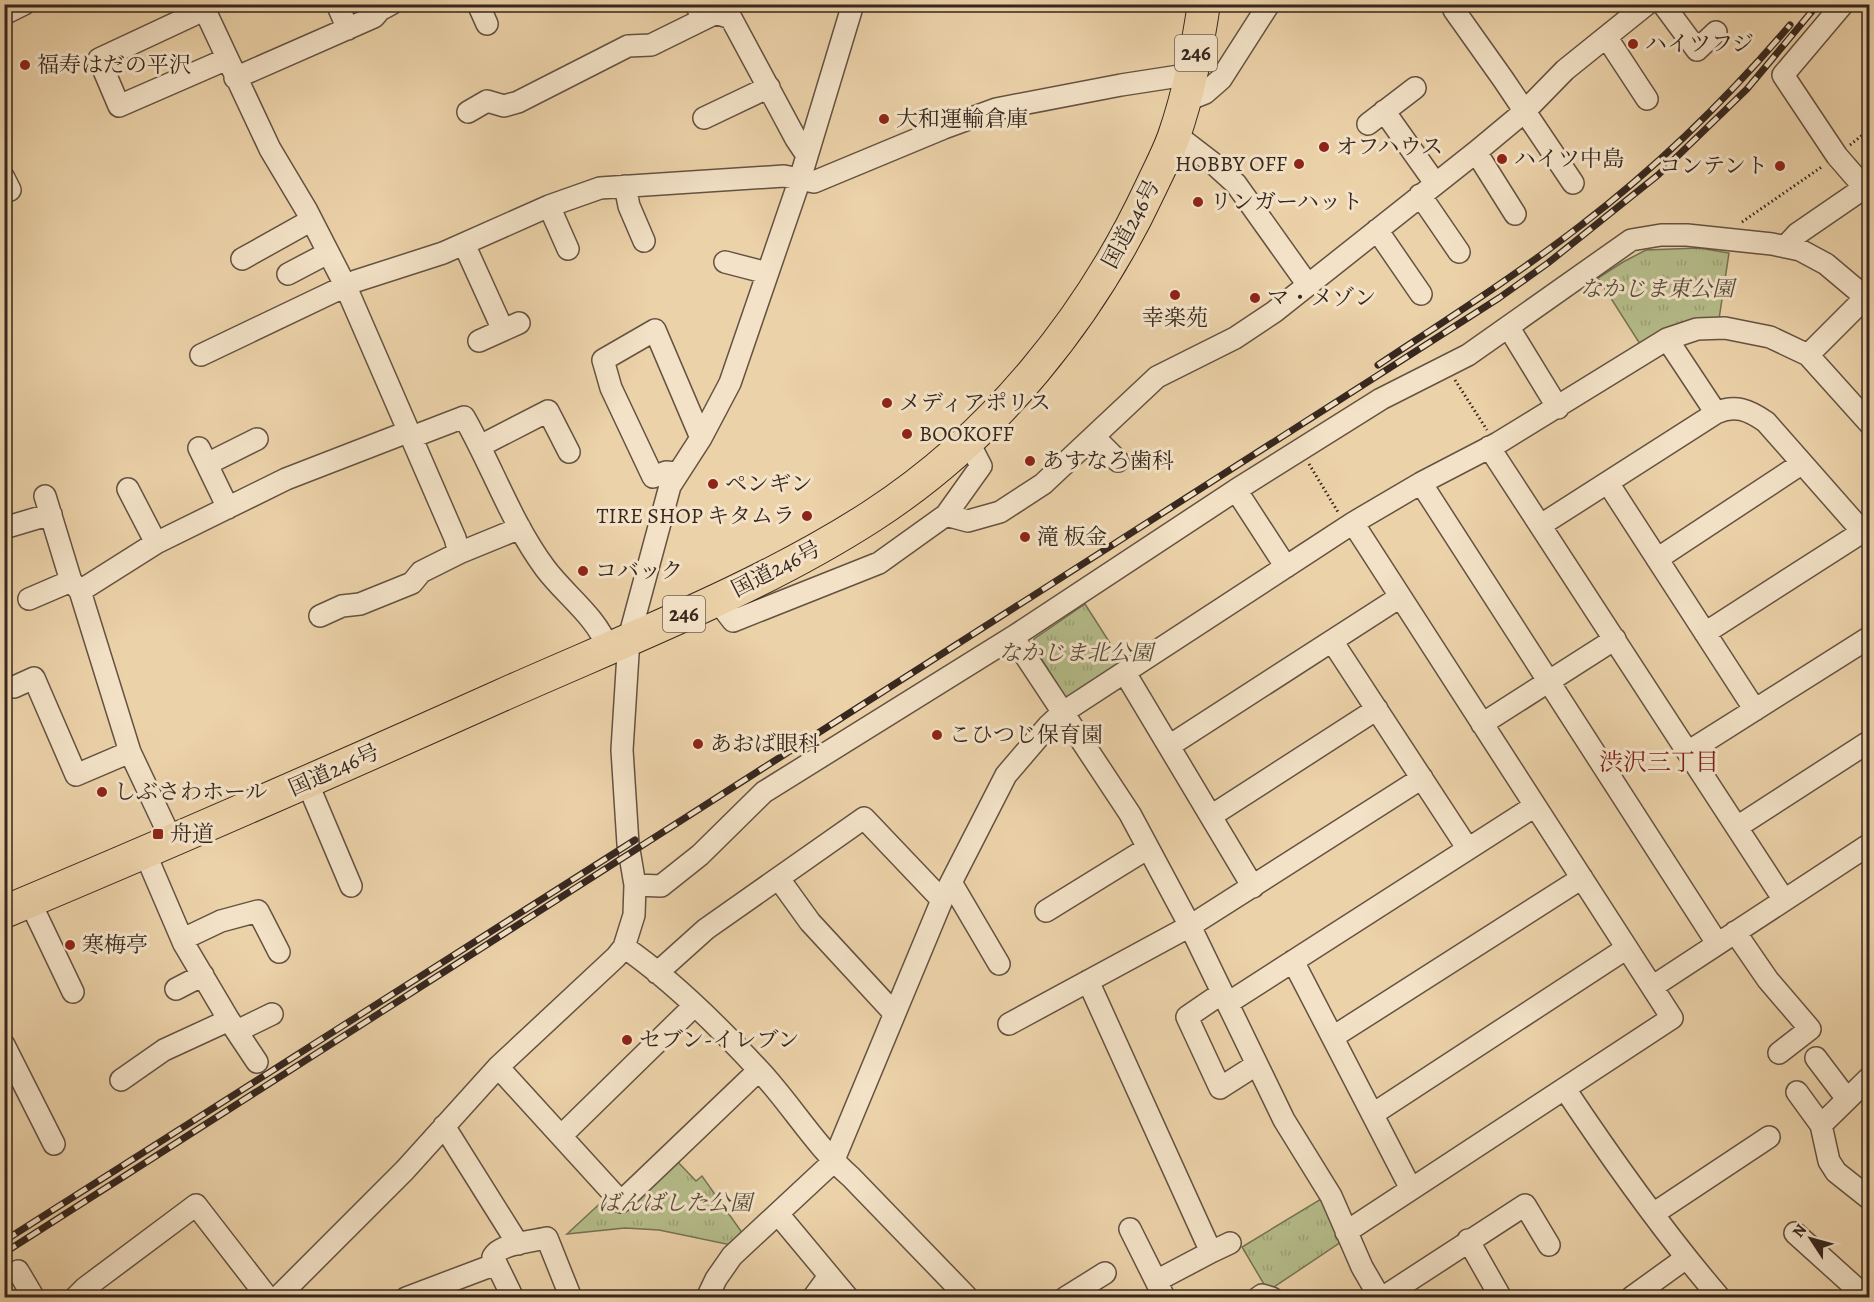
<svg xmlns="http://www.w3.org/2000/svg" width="1874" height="1302" viewBox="0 0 1874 1302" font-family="Alegreya,'Noto Serif JP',serif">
  <defs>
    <pattern id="grass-tufts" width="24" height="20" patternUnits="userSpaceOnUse" patternTransform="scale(1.5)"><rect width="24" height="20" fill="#b5bd8a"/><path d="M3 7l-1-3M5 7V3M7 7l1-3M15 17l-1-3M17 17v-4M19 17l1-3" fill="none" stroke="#9ca277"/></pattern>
  </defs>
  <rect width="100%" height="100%" fill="#ecd2a9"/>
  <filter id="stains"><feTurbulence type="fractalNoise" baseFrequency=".00333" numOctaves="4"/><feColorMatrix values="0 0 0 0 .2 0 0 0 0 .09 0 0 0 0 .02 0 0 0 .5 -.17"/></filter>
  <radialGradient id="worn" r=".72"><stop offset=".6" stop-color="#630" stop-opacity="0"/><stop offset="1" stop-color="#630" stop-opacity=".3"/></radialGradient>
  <path fill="url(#grass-tufts)" stroke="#767254" stroke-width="1.5" d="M1699 248 1729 253 1719 319C1685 319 1669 325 1640 344L1598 278 1623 262 1646 250Z
    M1085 604 1124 665 1070 700 1064 695 1034 647V639Z
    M675 1159 696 1181 702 1176 743 1234 731 1245 659 1230 625 1228 567 1234 607 1197Z
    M1321 1199 1341 1242 1268 1291 1242 1247Z"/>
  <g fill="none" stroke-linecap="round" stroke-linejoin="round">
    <g stroke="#645242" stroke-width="24">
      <path id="minor" d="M202 4 270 149 307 211 346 287 455 538 459 553
        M337 4 348 29
        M478 4 487 24
        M696 4 697 7 731 18 796 139 806 154
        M1454 4V10L1503 79 1573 183
        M1663 4 1697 50 1716 32
        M1843 4 1783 75 1837 156 1870 194
        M204 10 99 59 119 106 227 59
        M4 14 24 4
        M1607 38 1647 99
        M235 78 374 17 380 10 391 4
        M1185 101 1205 93 1221 79 1269 4
        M1384 111 1435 183
        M468 112 487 101 504 106 518 102 628 46 651 45 716 13
        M704 118 769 87
        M1368 124 1415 88
        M1175 134 1214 164 1236 184 1308 285
        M1476 152 1515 214
        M4 178 10 190
        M625 186 629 206 644 241
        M1420 195 1459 252
        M549 206 568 249
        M1377 230 1421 294
        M464 244 503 330
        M1785 247 1797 234 1864 188
        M242 259 310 221
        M725 262 767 273
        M288 274 328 253
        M1509 328 1558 408
        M1667 339 1716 413
        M479 341 519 323
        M201 355 356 281 443 253 549 206 600 188 784 176 814 182 944 128 996 109 1121 85 1192 74
        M1808 355 1866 297
        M412 437 464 417C492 466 511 522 545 568 565 595 596 616 608 648
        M1094 437 1118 461
        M968 441 981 466 946 515 968 521 1000 512 1043 484 1157 377 1235 338 1274 312 1476 152 1524 112 1565 70 1647 4
        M480 446 548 411 569 452
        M1489 447 1784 900
        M199 448 228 508
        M207 464 257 439
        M677 473 666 472 653 477 611 388 603 360 655 330 701 438
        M1421 483 1717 943
        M1608 483 1755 710
        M128 489 156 543
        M1236 490 1286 567
        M45 496 71 581 80 591 130 752 172 841
        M1541 525 1716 413C1735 404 1749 410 1766 422L1862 531
        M4 528 51 514
        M1657 559 1801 464
        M80 591 156 543 286 479 410 431
        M29 599 71 581
        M716 599 733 621 879 563 946 515
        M320 616 342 606 360 604 412 583 421 572 459 553 520 528
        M1705 633 1870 527
        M1013 637 1130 814 1190 926 1284 1120 1331 1196 1362 1267 1380 1298
        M1332 641 1468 849
        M1125 673 1253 887
        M14 687 34 678 76 775 130 752
        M1482 724 1615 639
        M1169 746 1400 597
        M1688 752 1870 637
        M307 782 351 886
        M1211 816 1377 709
        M1737 827 1870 741
        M145 853 184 944 229 1020 257 1062
        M779 879 810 922 894 1013
        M952 884 999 964
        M635 885 661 886 700 855 764 792 1013 637 1236 490 1381 399 1468 355 1631 240 1661 235H1687L1772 244 1800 250 1826 264 1870 301
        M30 902 73 992
        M1046 911 1148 848
        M1735 932 1768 980 1810 1029 1779 1053
        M183 939 221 921 258 911 279 952
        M624 947C669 978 721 1029 759 1070 791 1104 815 1146 851 1177L968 1298
        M1293 961 1411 1189
        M657 973 706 929 864 818 942 900
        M1088 981 1211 1252 1156 1281
        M1652 987 1870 844
        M176 989 203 975
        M1222 993 1187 1017 1220 1088 1256 1065
        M1228 1003 1535 806
        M1009 1024 1190 926 1422 778
        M237 1031 272 1014
        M1333 1037 1582 878
        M4 1045 54 1144
        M1816 1058 1847 1099
        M498 1067 621 1202 759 1070
        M121 1080 164 1050 229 1020
        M1565 1089C1613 1161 1663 1232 1720 1298
        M1797 1092 1821 1125 1829 1161 1836 1172 1870 1199
        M1373 1114 1627 948
        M1821 1125 1870 1077
        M444 1126 518 1244
        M561 1136 694 1006
        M778 1214 848 1298
        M1653 1214 1769 1137
        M1130 1229 1164 1297
        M1346 1232 1672 1018 1353 523
        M1795 1233 1867 1298
        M1468 1240 1501 1298
        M1211 1252 1230 1243
        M18 1271 34 1298
        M1632 1297 1686 1258
        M75 1298 85 1288 196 1205 268 1298
        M277 1298 405 1170 498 1067 616 957 624 947 634 915 635 885 628 844 622 750 629 638 670 486 701 438 730 383 800 179 853 4
        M406 1298 496 1264
        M513 1298 493 1257C499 1244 533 1241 547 1238L571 1298
        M707 1298 716 1279 732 1256 833 1162 942 900 1006 775 1048 726 1062 713 1353 523 1421 483 1498 443 1667 339 1697 329 1725 328 1770 337 1808 355 1870 424
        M813 1298 829 1276
        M1065 1298 1105 1273
        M1258 1298 1262 1295 1272 1298
        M1382 1298 1525 1205 1549 1245"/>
    </g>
    <g stroke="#36271f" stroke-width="34">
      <path id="highway" d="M4 912C171 842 335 770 500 696 623 641 759 589 872 516 994 437 1090 318 1151 187 1159 170 1168 153 1174 136 1189 93 1197 49 1204 4"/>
    </g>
    <path stroke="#36271f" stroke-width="3" stroke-dasharray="1.5 3" stroke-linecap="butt" d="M1850 145 1870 129
      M1742 222 1823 166
      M1455 380 1487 430
      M1309 464 1338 512"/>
    <use href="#minor" stroke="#f3e2c7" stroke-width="21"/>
    <use href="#highway" stroke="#ecd2a9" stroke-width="32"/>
    <g stroke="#36271f" stroke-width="7">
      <path id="rail" d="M1378 365C1446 320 1515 276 1580 226 1657 167 1728 98 1790 25
        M4 1241 635 840
        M4 1253 1499 298 1548 263 1658 175 1747 89 1818 4"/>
    </g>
    <use href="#rail" stroke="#f3e2c7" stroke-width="4.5" stroke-dasharray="14" stroke-linecap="butt"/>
  </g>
  <g fill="#8f2418" stroke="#f3e2c7" stroke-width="2">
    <circle cx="1633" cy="44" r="6"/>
    <circle cx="25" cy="65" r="6"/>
    <circle cx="884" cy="119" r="6"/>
    <circle cx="1324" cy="147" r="6"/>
    <circle cx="1502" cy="159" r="6"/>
    <circle cx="1299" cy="164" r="6"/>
    <circle cx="1780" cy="166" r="6"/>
    <circle cx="1198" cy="202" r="6"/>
    <circle cx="1175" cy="295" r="6"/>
    <circle cx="1255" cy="298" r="6"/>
    <circle cx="887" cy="403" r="6"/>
    <circle cx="907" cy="434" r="6"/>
    <circle cx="1030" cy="461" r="6"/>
    <circle cx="713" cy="484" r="6"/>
    <circle cx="807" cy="516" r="6"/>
    <circle cx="1025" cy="537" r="6"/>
    <circle cx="583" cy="571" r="6"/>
    <circle cx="937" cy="735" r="6"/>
    <circle cx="698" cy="744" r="6"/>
    <circle cx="102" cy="792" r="6"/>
    <rect x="152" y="828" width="12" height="12" rx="3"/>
    <circle cx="70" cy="945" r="6"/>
    <circle cx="627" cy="1040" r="6"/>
  </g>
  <g text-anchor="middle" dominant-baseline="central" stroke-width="6" stroke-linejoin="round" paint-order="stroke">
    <g fill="#f3e2c7" stroke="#6f5f51" stroke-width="1.5">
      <rect x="1175" y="35" width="42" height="36" rx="4.5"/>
      <rect x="663" y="596" width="42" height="36" rx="4.5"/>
    </g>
    <g font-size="21" font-weight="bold" fill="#36271f">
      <text x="1196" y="53">246</text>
      <text x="684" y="614">246</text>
    </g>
    <g font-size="22" fill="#36271f" stroke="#f3e2c7" text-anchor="start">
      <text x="1645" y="44">ハイツフジ</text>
      <text x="37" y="65">福寿はだの平沢</text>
      <text x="896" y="119">大和運輸倉庫</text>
      <text x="1336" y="147">オフハウス</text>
      <text x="1514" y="159">ハイツ中島</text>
      <text x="1287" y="164" text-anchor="end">HOBBY OFF</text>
      <text x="1768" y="166" text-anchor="end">コンテント</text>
      <text x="1210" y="202">リンガーハット</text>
      <text x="1267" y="298">マ・メゾン</text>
      <text x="1175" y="318" text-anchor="middle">幸楽苑</text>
      <text x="899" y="403">メディアポリス</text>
      <text x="919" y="434">BOOKOFF</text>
      <text x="1042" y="461">あすなろ歯科</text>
      <text x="725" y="484">ペンギン</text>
      <text x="795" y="516" text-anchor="end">TIRE SHOP キタムラ</text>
      <text x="1037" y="537">滝 板金</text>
      <text x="595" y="571">コバック</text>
      <text x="949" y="735">こひつじ保育園</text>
      <text x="710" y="744">あおば眼科</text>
      <text x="114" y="792">しぶさわホール</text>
      <text x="170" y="834">舟道</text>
      <text x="82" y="945">寒梅亭</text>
      <text x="639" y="1040">セブン-イレブン</text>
    </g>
    <g font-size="22" fill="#36271f" stroke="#f3e2c7">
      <text transform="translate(1131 224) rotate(-62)">国道246号</text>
      <text transform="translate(776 569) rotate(-27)">国道246号</text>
      <text transform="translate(334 770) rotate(-24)">国道246号</text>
    </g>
    <g font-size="22" font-style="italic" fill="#564c3a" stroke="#f3e2c7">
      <text x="1657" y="289">なかじま東公園</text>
      <text x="1076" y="653">なかじま北公園</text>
      <text x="675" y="1203">ばんばした公園</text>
    </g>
    <g font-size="24" fill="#7a1f14" stroke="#f3e2c7">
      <text x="1659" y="762">渋沢三丁目</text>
    </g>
  </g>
  <rect width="1874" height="1302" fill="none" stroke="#ecd2a9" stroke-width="24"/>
  <rect x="6" y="6" width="1862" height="1290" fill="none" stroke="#36271f" stroke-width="3"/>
  <rect x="12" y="12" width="1850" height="1278" fill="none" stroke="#36271f" stroke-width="1.5"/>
  <g transform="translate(1811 1239) rotate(306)" stroke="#f3e2c7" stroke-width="4.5" paint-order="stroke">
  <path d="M0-4.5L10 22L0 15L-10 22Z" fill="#36271f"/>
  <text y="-9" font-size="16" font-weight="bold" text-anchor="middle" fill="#36271f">N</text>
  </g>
  <rect width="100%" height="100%" filter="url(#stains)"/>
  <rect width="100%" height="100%" fill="url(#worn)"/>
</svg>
